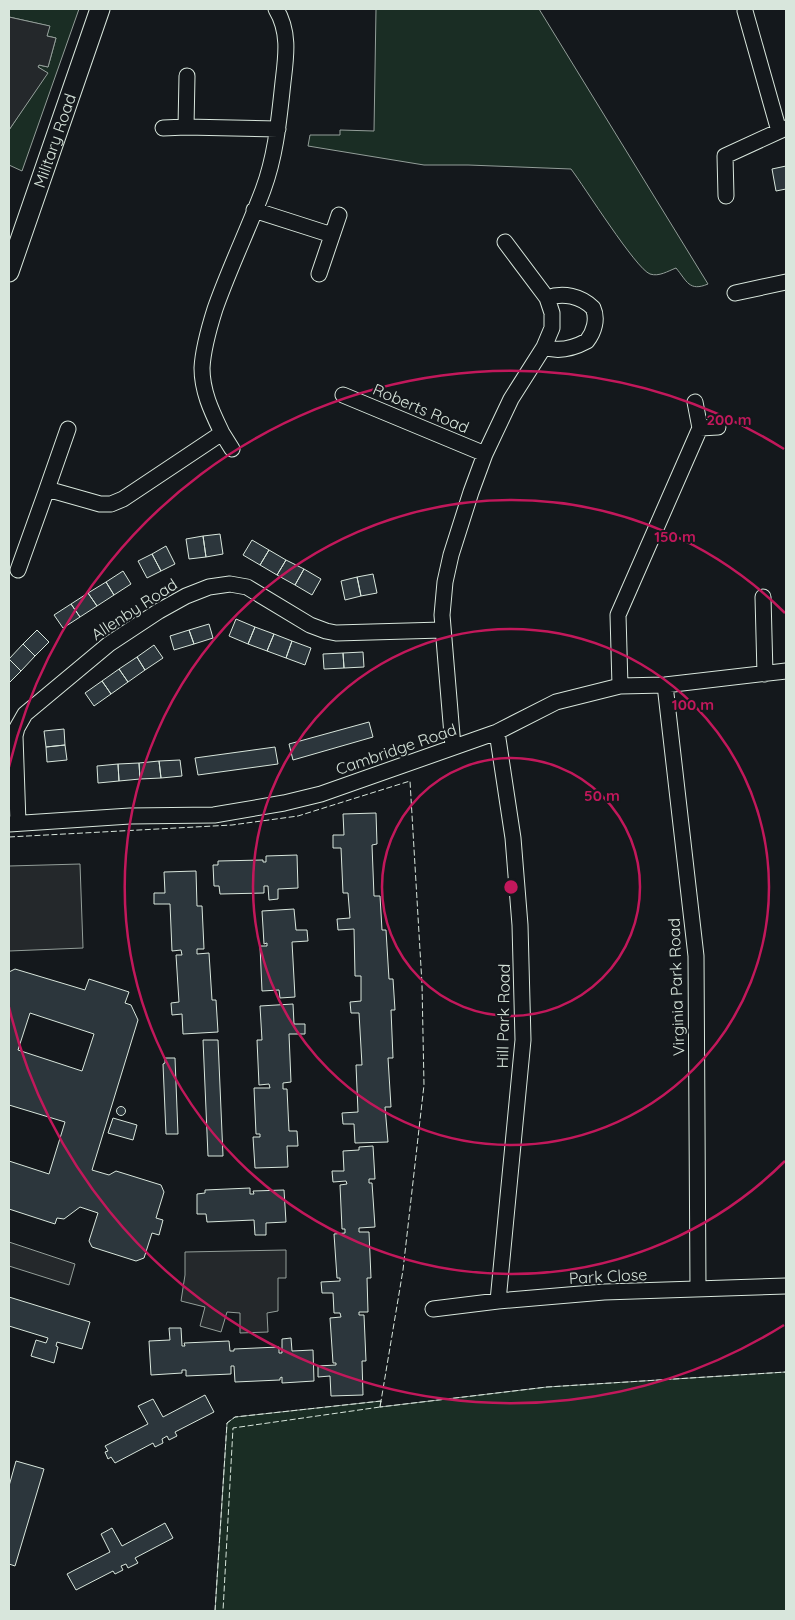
<svg xmlns="http://www.w3.org/2000/svg" width="795" height="1620" viewBox="0 0 795 1620" font-family="Quicksand,sans-serif">
  <rect width="100%" height="100%" fill="#14181c"/>
  <path fill="#1a2d24" stroke="#939e99" d="M9 9H79L22 171 9 165V130L47 73 38 67 39 65 48 67 56 38 47 36 49 26 9 17Z
    M376 9H539L708 284C689 292 687 281 676 268 668 271 659 277 650 274 636 269 584 186 571 169L468 165H424L308 146 310 135H340V130L374 131Z
    M786 1372V1611H215L227 1423 235 1417 381 1401 380 1407 547 1387Z"/>
  <path fill="#24282b" stroke="#939e99" d="M9 17 50 26 47 36 56 38 48 67 39 65 38 67 48 73 9 130Z
    M80 864 83 948 9 951V866Z
    M9 1242 75 1264 69 1285 9 1266Z
    M286 1250V1278H278V1311L267 1313 268 1332 240 1333V1313L227 1312 221 1332 200 1326 205 1307 181 1301 185 1275V1252Z"/>
  <path fill="#2c363c" stroke="#d8e6dc" fill-rule="evenodd" d="M786 166V189L776 191 772 169Z
    M220 534 223 554 206 557 203 536Z
    M203 536 206 557 189 559 186 539Z
    M252 540 269 550 260 565 243 555Z
    M166 546 175 564 161 571 152 554Z
    M269 550 286 560 277 575 260 565Z
    M152 554 161 571 147 578 138 561Z
    M286 560 304 569 295 585 277 575Z
    M304 569 321 579 312 595 295 585Z
    M123 571 131 584 114 595 106 582Z
    M373 574 377 593 361 596 357 577Z
    M357 577 361 596 345 600 341 581Z
    M106 582 114 595 97 606 88 593Z
    M88 593 97 606 80 617 71 604Z
    M71 604 80 617 63 628 54 615Z
    M236 619 255 627 248 644 229 636Z
    M209 624 213 638 194 644 189 630Z
    M255 627 274 634 267 651 248 644Z
    M37 630 49 642 35 656 23 644Z
    M189 630 194 644 174 650 170 636Z
    M274 634 292 641 286 658 267 651Z
    M292 641 311 648 305 665 286 658Z
    M23 644 35 656 21 671 9 659Z
    M154 645 163 658 145 670 137 657Z
    M363 652 364 667 344 668 343 653Z
    M343 653 344 668 324 669 323 654Z
    M137 657 145 670 128 682 119 669Z
    M9 659 21 671 9 683Z
    M119 669 128 682 111 694 102 681Z
    M102 681 111 694 94 706 85 693Z
    M369 722 373 737 293 760 289 744Z
    M64 729 65 745 46 747 44 731Z
    M65 745 67 760 47 762 46 747Z
    M275 747 278 764 198 775 195 758Z
    M180 760 182 776 161 778 159 761Z
    M159 761 161 778 140 779 139 763Z
    M139 763 140 779 119 781 118 764Z
    M118 764 119 781 98 783 97 766Z
    M376 813 377 844 372 845 374 896H380L382 930H386L389 979H393L395 1010H391L393 1058H388L391 1107H385L388 1142 355 1143 354 1124H343L342 1113 358 1112 356 1065H362L359 1013H351L350 1002 361 1001V976H355L354 929 338 930 337 919 350 918 348 893H343L341 848H333V835H344L343 814Z
    M297 855 298 888 278 889V899L269 900 268 886H264V893L220 894 219 886H214L213 865H218V861L263 860V862H266V856Z
    M196 871 197 906H202L204 949H197V954L209 953 212 1000H216L218 1032 183 1034 182 1014 172 1015 171 1003 179 1002 176 955H182L181 950 172 951 170 904H154V893H165L164 872Z
    M294 909 296 930H307L308 941 292 942 295 997 280 998 279 990 262 991 260 946H267V943L264 944 262 911Z
    M15 969 85 990 89 979 129 992 125 1003 131 1005 138 1020 92 1170 109 1175 116 1171 161 1185 164 1192 156 1218 163 1220 159 1235 152 1233 144 1258 136 1261 92 1247 89 1241 98 1213 80 1207 64 1219 57 1218 55 1224 9 1209V1161L49 1174 65 1122 9 1105V972ZM30 1013 94 1034 82 1071 18 1050Z
    M293 1004 294 1024H305V1034H289L291 1082 283 1083V1089H287L289 1131H297L298 1146H287L288 1167 255 1168 253 1137H260V1134H256L254 1088H270L269 1084 259 1085 257 1040H262L260 1006Z
    M203 1040H218L223 1156H208Z
    M165 1058H175L178 1134H166L163 1064 165 1063Z
    M116.5 1111a4.5 4.5 0 1 1 9 0a4.5 4.5 0 1 1-9 0Z
    M113 1118 137 1125 133 1140 108 1133Z
    M373 1146 375 1179H369V1183H372L375 1227 359 1228V1232H369L371 1278H367L368 1312H359V1315H364L366 1361H362L363 1395 331 1396 330 1376 318 1377V1366L336 1365V1363H333L330 1318 341 1317 340 1313H334L333 1293H322L321 1282 340 1281V1278H337L334 1234 345 1233V1229H342L340 1185 347 1184 346 1181 333 1182 332 1171H344L343 1151 359 1150V1147Z
    M250 1188V1194H254L253 1191 284 1190 286 1222 266 1223V1235H255L254 1220 207 1222 206 1214H197V1194L205 1193V1190Z
    M9 1297 90 1322 82 1349 57 1342 56 1346 58 1347 54 1363 31 1356 36 1340 46 1343 48 1338 9 1326Z
    M169 1328H181L182 1346H185L184 1343 229 1341 230 1351H234V1349L279 1347V1353H282V1339L291 1338 292 1351 313 1350 314 1381 282 1383V1377L280 1378V1380L235 1382 234 1366H231V1374L186 1376V1370H182V1373L151 1375 149 1341 170 1340Z
    M205 1395 214 1412 175 1432 177 1436 169 1440 167 1436 162 1439 163 1443 155 1447 153 1443 115 1463 111 1457 108 1459 105 1452 108 1451 105 1446 148 1424 138 1406 153 1399 163 1417Z
    M16 1461 44 1469 15 1566 9 1564V1486Z
    M165 1523 173 1538 135 1558 138 1563 128 1568 126 1564 121 1566 123 1570 115 1574 113 1571 76 1590 67 1574 110 1552 101 1534 112 1528 122 1546Z"/>
  <g fill="none" stroke-linecap="round" stroke-linejoin="round">
    <g stroke="#d8e6dc" stroke-width="17">
      <path id="minor" d="M745 11 779 131
        M187 76 186 127 278 129
        M163 128 186 127
        M726 196 725 156 786 128
        M254 210 332 235
        M319 274 339 215
        M735 293 786 282
        M544 347C558 352 574 348 587 341 594 332 598 319 593 308 581 296 563 292 547 298
        M343 395 485 454
        M700 428 718 427
        M222 433 232 449
        M47 489 68 429
        M18 570 47 489 100 504H111L123 499 222 433C212 412 202 392 202 368 203 348 209 328 215 309 229 269 248 230 263 190 276 155 279 119 283 82 286 57 290 32 276 9
        M763 597 765 674
        M665 685 696 956 698 1289
        M620 686 618 615 700 428 695 402
        M497 732 513 838 520 925 523 1040 498 1301
        M453 747 442 615 445 582 451 555 471 492 485 454 511 399 544 347 552 328V313L547 298 505 242
        M18 823 15 736 17 728 25 714 109 644 159 611 186 596 209 587 230 584 247 587 310 625 326 631 336 633 442 630
        M9 824 130 816 214 815 284 803 321 794 497 732 556 702 620 686 665 685 786 671
        M433 1309 498 1301 604 1292 786 1286"/>
    </g>
    <g stroke="#d8e6dc" stroke-width="21">
      <g id="tertiary">
        <path id="s1" d="M9 272 100 9"/>
      </g>
    </g>
    <use href="#minor" stroke="#14181c" stroke-width="15"/>
    <use href="#tertiary" stroke="#14181c" stroke-width="19"/>
    <path stroke="#d8e6dc" stroke-width="1" stroke-dasharray="6 2.5" stroke-linecap="butt" d="M9 837 232 825 298 816 410 781 422 984 424 1085 403 1270 380 1407 233 1428 223 1611
      M215 1611 227 1423 235 1417 381 1401 380 1407 547 1387 786 1372"/>
  </g>
  <g fill="none" stroke="#c2185b" stroke-width="2.5">
    <circle cx="511" cy="887" r="129"/>
    <circle cx="511" cy="887" r="258"/>
    <path d="M785 1161A387 387 0 1 1 785 613"/>
    <path d="M784 1325A516 516 0 0 1 9 1007M9 767A516 516 0 0 1 784 449"/>
  </g>
  <g text-anchor="middle" dominant-baseline="central" stroke-width="4" stroke-linejoin="round" paint-order="stroke">
    <g font-size="16" fill="#d8e6dc" stroke="#14181c">
      <text stroke="none"><textPath href="#s1" startOffset="139">Military Road</textPath></text>
      <text transform="translate(421 408) rotate(23)">Roberts Road</text>
      <text transform="translate(134 609) rotate(-33)">Allenby Road</text>
      <text transform="translate(396 749) rotate(-19)">Cambridge Road</text>
      <text transform="translate(676 987) rotate(-92)">Virginia Park Road</text>
      <text transform="translate(503 1016) rotate(-89)">Hill Park Road</text>
      <text transform="translate(608 1276) rotate(-3)">Park Close</text>
    </g>
  </g>
  <circle cx="511" cy="887" r="8" fill="#c2185b" stroke="#14181c" stroke-width="2.5"/>
  <g font-size="15" text-anchor="middle" font-weight="bold" fill="#c2185b" stroke="#14181c" stroke-width="4" stroke-linejoin="round" paint-order="stroke">
    <text x="729" y="425">200 m</text>
    <text x="675" y="542">150 m</text>
    <text x="693" y="710">100 m</text>
    <text x="602" y="801">50 m</text>
  </g>
  <rect width="795" height="1620" fill="none" stroke="#d8e6dc" stroke-width="20"/>
</svg>
